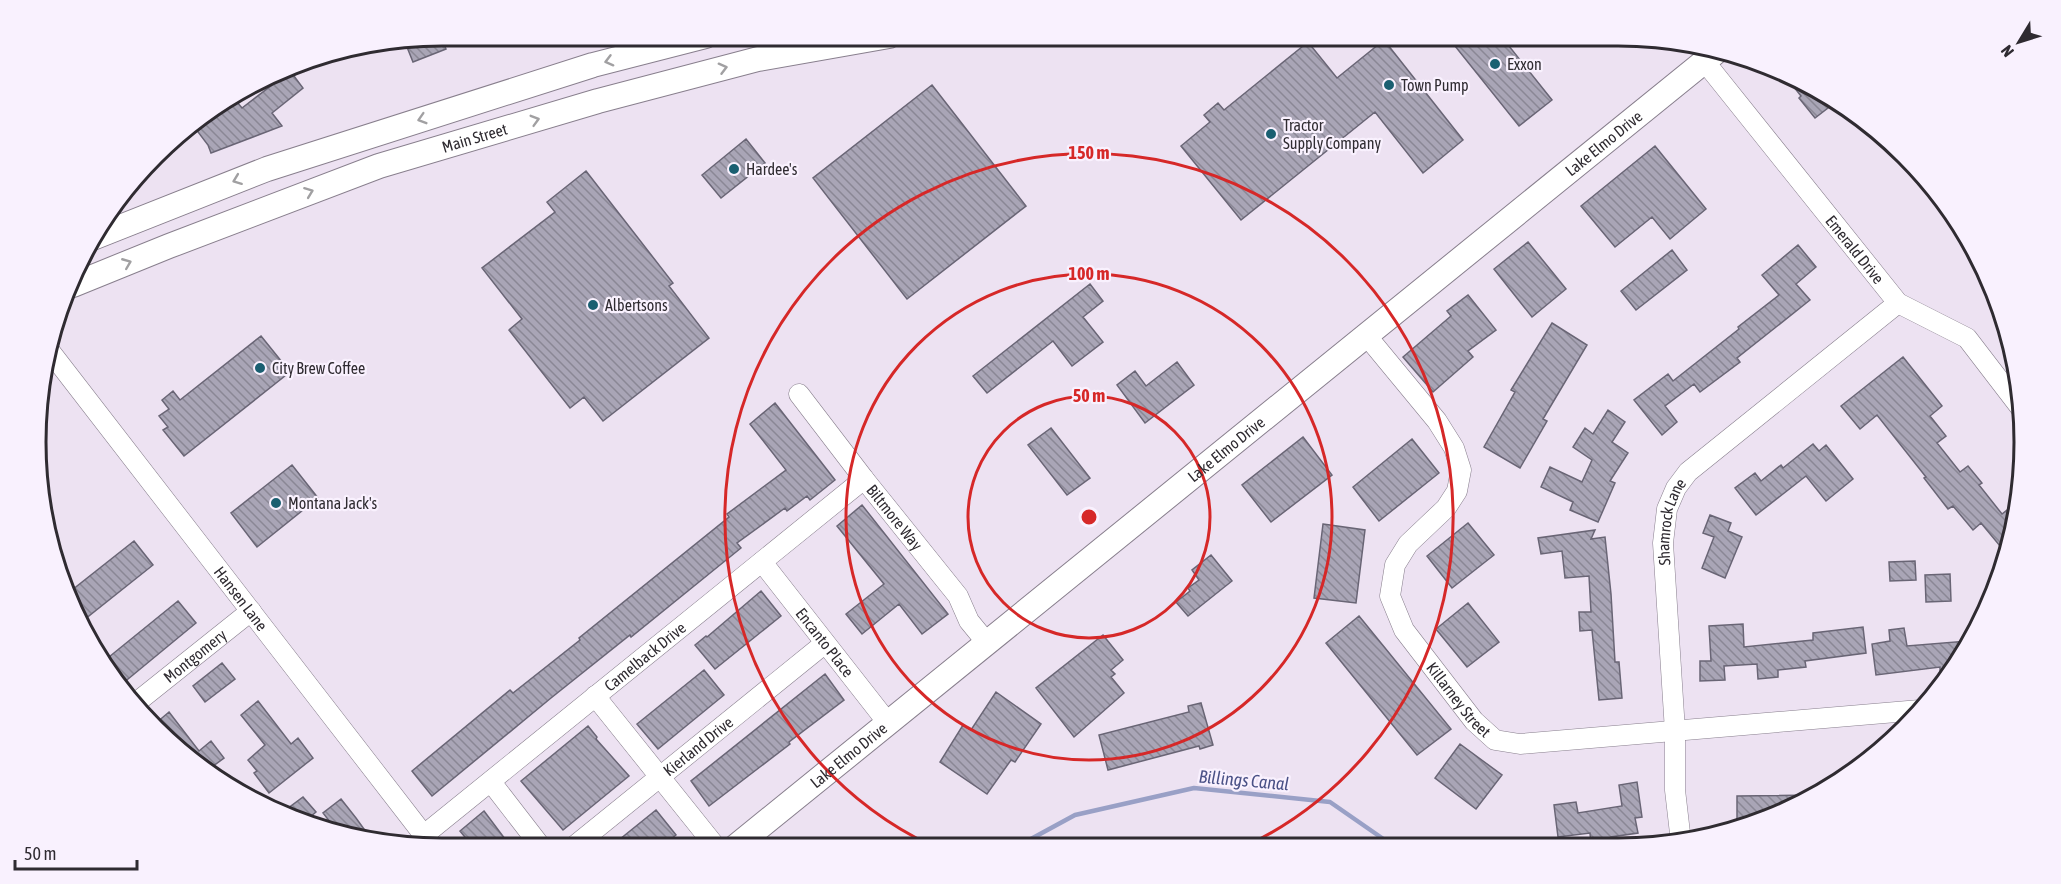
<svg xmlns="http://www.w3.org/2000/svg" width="2061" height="884" viewBox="0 0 2061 884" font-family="'Asap Condensed',sans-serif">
  <defs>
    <pattern id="building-back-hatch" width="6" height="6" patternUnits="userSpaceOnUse" patternTransform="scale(1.5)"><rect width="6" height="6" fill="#a9a5b6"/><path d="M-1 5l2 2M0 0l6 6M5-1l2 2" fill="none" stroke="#8a8795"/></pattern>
  </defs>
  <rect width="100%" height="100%" fill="#ede2f2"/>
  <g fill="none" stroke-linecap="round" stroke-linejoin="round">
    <path stroke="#99a0c6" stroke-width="4.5" d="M1018 846 1075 815 1194 788 1330 802 1392 845"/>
  </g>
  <path fill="url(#building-back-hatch)" stroke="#696575" stroke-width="1.5" d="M441 36 446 49 413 62 405 42Z
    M1447 36H1501L1552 100 1519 126Z
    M1384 40 1463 140 1423 173 1375 112 1241 220 1181 146 1210 122 1204 115 1218 103 1224 110 1308 42 1337 78Z
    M288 68 303 88 272 113 282 126 211 153 208 145 192 124 232 96 242 108 272 85 267 78Z
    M1782 72 1822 91 1837 101 1815 118 1799 98 1801 96Z
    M932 85 1026 206 907 299 813 178Z
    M746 139 765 163 721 198 702 175Z
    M1655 146 1706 209 1670 239 1652 217 1615 247 1581 206Z
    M586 171 673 283 669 286 709 338 603 421 584 397 570 408 509 330 522 319 482 268 555 212 547 202Z
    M1528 242 1566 289 1532 317 1494 269Z
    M1798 245 1816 267 1796 284 1810 300 1737 358 1740 362 1700 392 1694 384 1665 406 1677 422 1662 435 1634 400 1668 374 1673 381 1739 329 1738 327 1779 295 1762 275Z
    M1672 250 1687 270 1636 310 1621 291Z
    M1090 284 1103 301 1083 317 1103 342 1072 366 1053 341 987 393 973 376Z
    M1468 295 1496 330 1468 351 1473 357 1433 392 1403 357 1451 316 1447 311Z
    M1552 323 1587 345 1543 419 1547 421 1520 468 1484 447 1515 392 1511 390Z
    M261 336 290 372 184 456 163 430 168 427 159 416 169 409 162 400 173 391 180 400Z
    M1903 357 1942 406 1930 416 1946 436 1937 443 1960 472 1968 466 1982 483 1979 485 2002 514 2021 499 2012 535 2000 546 1981 523 1973 530 1953 506 1948 509 1924 478 1926 477 1877 415 1860 429 1841 406Z
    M1177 362 1194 385 1145 423 1117 385 1135 371 1146 386Z
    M775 403 835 480 810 500 807 496 787 511 785 508 737 543 741 548 631 637 630 635 551 698 432 796 412 771 510 690 513 693 580 640 579 638 729 517 727 514 786 470 750 424Z
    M1608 410 1625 422 1612 442 1628 453 1610 481 1615 483 1598 522 1570 510 1573 502 1541 487 1550 467 1582 482 1592 460 1573 447 1585 428 1593 434Z
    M1051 428 1090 478 1067 495 1028 445Z
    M1303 437 1332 475 1271 522 1242 485Z
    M1412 439 1439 473 1379 521 1353 487Z
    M1813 444 1819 451 1826 445 1853 479 1826 501 1806 476 1756 515 1735 488 1755 473 1761 481 1781 465 1783 468Z
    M292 465 318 498 257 547 231 513Z
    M862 505 948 614 922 634 899 604 862 634 846 614 884 584 837 526Z
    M1710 515 1731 523 1728 531 1742 537 1725 578 1702 568 1714 537 1703 533Z
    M1468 523 1494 555 1452 588 1427 556Z
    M1323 524 1365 530 1356 603 1314 598Z
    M1595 530 1591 539 1605 537 1611 594 1615 662H1619L1622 698 1599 700 1592 630 1580 631 1579 612H1591L1589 576 1565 578 1562 551 1541 554 1538 538Z
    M134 541 153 565 80 623 67 594Z
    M1211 555 1232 581 1188 616 1176 602 1190 591 1188 588 1199 580 1192 570Z
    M1915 561 1916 580 1890 581 1889 562Z
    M1950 574 1951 601 1926 602 1925 575Z
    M761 591 781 616 715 669 695 645 706 636 707 637Z
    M178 601 196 623 122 684 104 661Z
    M1468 603 1499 642 1467 667 1436 629Z
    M1359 616 1451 729 1417 755 1326 643Z
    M1743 624 1744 647 1813 640V633L1863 627 1866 653 1805 661 1806 667 1778 670V677L1758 679 1757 664 1724 666 1725 680 1700 681V661H1711L1709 626Z
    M1904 628 1907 646 1967 641 1951 670 1940 671V667L1876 675 1872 644 1890 641 1889 630Z
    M1103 635 1123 660 1111 670 1115 674 1111 677 1124 693 1074 737 1036 688Z
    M222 663 235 679 205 702 193 686Z
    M704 670 724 695 658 749 637 724Z
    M825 674 844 700 789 742 790 744 709 806 691 781Z
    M996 692 1041 724 1015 762 1011 760 987 794 940 762 963 725 971 730Z
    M258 701 291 744 298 738 313 758 269 793 254 773 257 771 248 760 265 745 241 715Z
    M1201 703 1213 745 1200 749 1199 746 1108 770 1099 735 1189 712 1188 706Z
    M169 712 199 751 211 741 224 758 212 767 217 774 215 776 175 747 156 723Z
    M588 726 597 737 596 739 629 776 563 830 521 781Z
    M1460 744 1502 775 1476 809 1435 778Z
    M1637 782 1642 817 1635 818 1638 833 1611 837 1612 843 1604 845H1591L1590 833 1558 837 1554 805 1576 802 1578 813 1622 806 1619 785Z
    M1813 795 1775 817 1759 821 1737 822V796Z
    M303 797 316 812 303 823 295 819 287 809Z
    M341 799 356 818 369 836 337 831 323 813Z
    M656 810 676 835 661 847 609 848Z
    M484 811 505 839 502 842 507 848H474L460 831Z"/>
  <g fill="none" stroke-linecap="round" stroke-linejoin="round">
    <g stroke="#887f8d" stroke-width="21">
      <g id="minor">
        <path id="s1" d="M1705 62 1898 303 1967 338 2023 411"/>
        <path id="s2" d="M1366 335 1437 421 1454 448 1461 470 1457 491 1446 508 1408 544 1395 565 1390 596 1404 630 1474 721 1495 740 1520 744 1920 710"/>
        <path id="s3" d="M49 350 433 847"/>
        <path id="s4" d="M799 394 864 479 958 596 969 621 987 643"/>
        <path id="s5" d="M762 562 888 723"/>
        <path d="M595 696 716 847"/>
        <path id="s6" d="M137 702 251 611"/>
        <path d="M491 782 542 848"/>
        <path id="s7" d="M424 835 864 479"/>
        <path id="s8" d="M1681 842 1675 790V731L1663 543 1667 509 1676 488 1688 472 1898 303"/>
        <path id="s9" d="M572 848 824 644"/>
      </g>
    </g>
    <g stroke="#887f8d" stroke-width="26">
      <g id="major">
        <path d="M90 239 267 169 593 65 706 36"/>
        <path id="s10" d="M73 285 169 246 379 166 598 101 758 59 889 36"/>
        <path id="s11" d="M735 847 1716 52"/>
      </g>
    </g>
    <use href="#minor" stroke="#fff" stroke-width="20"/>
    <use href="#major" stroke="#fff" stroke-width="24"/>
  </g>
  <defs><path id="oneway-chevron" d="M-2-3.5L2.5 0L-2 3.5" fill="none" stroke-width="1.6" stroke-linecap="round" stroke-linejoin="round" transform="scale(1.5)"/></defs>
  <g stroke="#a1a0a2">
    <use href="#oneway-chevron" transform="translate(609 61) rotate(165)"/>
    <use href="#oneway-chevron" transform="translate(723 68) rotate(-15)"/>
    <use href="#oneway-chevron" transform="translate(422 119) rotate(163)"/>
    <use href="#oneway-chevron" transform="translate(535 120) rotate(-16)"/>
    <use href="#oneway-chevron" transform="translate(237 180) rotate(159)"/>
    <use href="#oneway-chevron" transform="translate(309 192) rotate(-21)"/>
    <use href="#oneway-chevron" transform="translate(127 263) rotate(-22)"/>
  </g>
  <g fill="none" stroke="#d62828" stroke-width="3">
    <circle cx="1089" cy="517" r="121"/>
    <circle cx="1089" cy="517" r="243"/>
    <path d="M932 846A364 364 0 1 1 1246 846"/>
  </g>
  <g fill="#1a5f71" stroke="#f9f1fe" stroke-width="2">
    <circle cx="1495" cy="64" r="6"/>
    <circle cx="1389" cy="85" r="6"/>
    <circle cx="1271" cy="134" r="6"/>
    <circle cx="734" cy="169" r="6"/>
    <circle cx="593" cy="305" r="6"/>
    <circle cx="260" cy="368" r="6"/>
    <circle cx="276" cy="503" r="6"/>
  </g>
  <g text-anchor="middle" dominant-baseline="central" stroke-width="4.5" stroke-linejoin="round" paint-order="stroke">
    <g font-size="16" fill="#2f2b31" stroke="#f9f1fe" text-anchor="start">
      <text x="1507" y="64">Exxon</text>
      <text x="1401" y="85">Town Pump</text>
      <text x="1283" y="125">Tractor<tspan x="1283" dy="18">Supply Company</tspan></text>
      <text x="746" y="169">Hardee's</text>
      <text x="605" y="305">Albertsons</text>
      <text x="272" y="368">City Brew Coffee</text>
      <text x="288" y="503">Montana Jack's</text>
    </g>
    <g font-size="16" fill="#2f2b31" stroke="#f9f1fe">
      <text stroke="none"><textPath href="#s10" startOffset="428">Main Street</textPath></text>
      <text stroke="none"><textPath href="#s11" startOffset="1118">Lake Elmo Drive</textPath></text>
      <text stroke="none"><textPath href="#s1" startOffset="240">Emerald Drive</textPath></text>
      <text stroke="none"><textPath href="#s11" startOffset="632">Lake Elmo Drive</textPath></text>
      <text stroke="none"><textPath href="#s4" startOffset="156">Biltmore Way</textPath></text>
      <text stroke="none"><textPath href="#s8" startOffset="322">Shamrock Lane</textPath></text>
      <text stroke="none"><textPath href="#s3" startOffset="314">Hansen Lane</textPath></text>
      <text stroke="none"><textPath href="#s5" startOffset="102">Encanto Place</textPath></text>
      <text stroke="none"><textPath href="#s6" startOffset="74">Montgomery</textPath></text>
      <text stroke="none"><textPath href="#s7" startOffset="284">Camelback Drive</textPath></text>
      <text stroke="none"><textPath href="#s2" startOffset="442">Killarney Street</textPath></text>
      <text stroke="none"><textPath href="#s9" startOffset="162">Kierland Drive</textPath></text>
      <text stroke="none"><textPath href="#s11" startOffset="146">Lake Elmo Drive</textPath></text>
    </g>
    <g font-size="18" font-style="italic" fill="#4a5186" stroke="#f9f1fe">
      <text transform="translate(1244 780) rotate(5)">Billings Canal</text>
    </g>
  </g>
  <path d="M0 0H2061V884H0ZM442 46H1618A396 396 0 0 1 2014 442V442A396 396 0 0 1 1618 838H442A396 396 0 0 1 46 442V442A396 396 0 0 1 442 46Z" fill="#f9f1fe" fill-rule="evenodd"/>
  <path fill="none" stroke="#2f2b31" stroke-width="3" d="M442 46H1618A396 396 0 0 1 2014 442V442A396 396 0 0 1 1618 838H442A396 396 0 0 1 46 442V442A396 396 0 0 1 442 46Z"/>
  <circle cx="1089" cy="517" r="9" fill="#d62828" stroke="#f9f1fe" stroke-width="3"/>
  <g font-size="18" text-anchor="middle" font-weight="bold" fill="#d62828" stroke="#f9f1fe" stroke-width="4.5" stroke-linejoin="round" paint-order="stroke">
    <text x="1089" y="159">150 m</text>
    <text x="1089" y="280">100 m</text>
    <text x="1089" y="402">50 m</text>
  </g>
  <g transform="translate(2019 42) rotate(232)" stroke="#f9f1fe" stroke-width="4.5" paint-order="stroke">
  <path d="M0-4.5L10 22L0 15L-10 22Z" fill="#2f2b31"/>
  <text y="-9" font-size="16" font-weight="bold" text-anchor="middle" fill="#2f2b31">N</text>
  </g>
  <path d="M15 860v9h122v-9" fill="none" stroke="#2f2b31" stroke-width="3"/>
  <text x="24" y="860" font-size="18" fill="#2f2b31" stroke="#f9f1fe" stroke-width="4.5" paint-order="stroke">50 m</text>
</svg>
